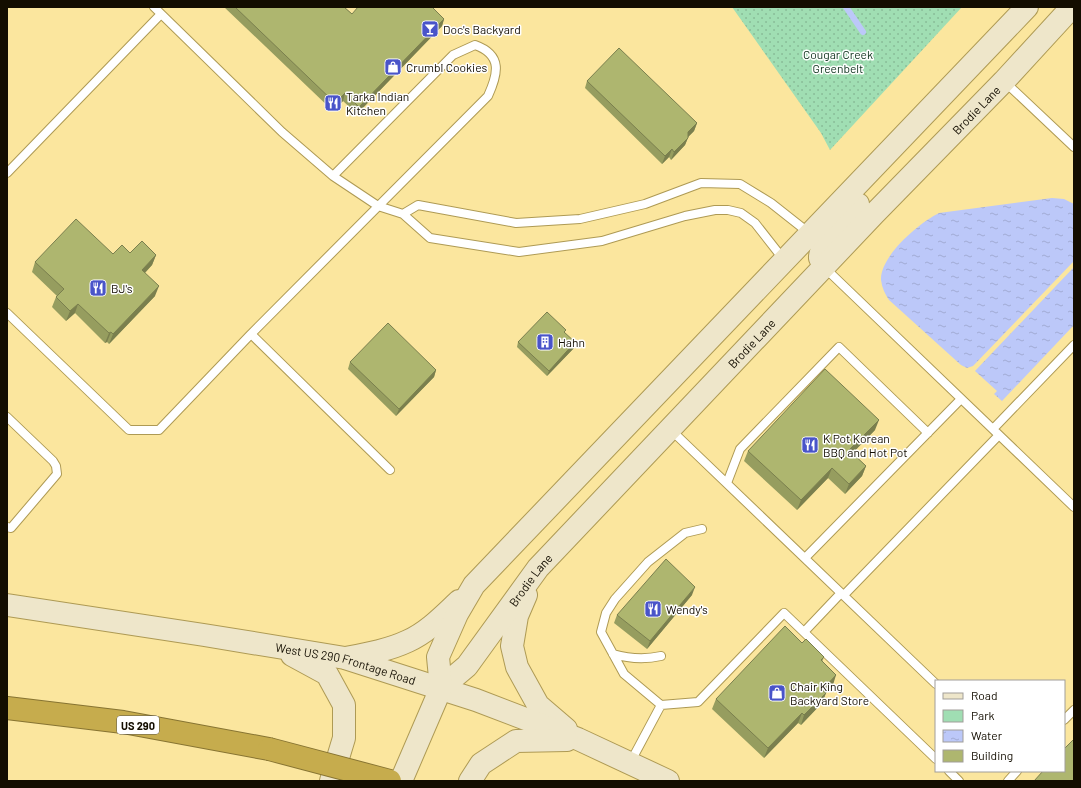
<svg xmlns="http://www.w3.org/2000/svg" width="1081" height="788" viewBox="0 0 1081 788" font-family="Barlow,sans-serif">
  <defs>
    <pattern id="green-dots" width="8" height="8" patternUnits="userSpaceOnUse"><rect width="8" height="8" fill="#a0deb3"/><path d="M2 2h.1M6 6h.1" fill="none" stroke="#89bd98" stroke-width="1.8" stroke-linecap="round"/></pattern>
    <pattern id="water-ripples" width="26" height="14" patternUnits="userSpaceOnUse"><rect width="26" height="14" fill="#bcc8f9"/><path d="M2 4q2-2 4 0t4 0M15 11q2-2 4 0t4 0" fill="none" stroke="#a1abd4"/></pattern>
  </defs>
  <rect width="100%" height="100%" fill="#fbe69e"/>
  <path fill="url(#green-dots)" d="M732 7H962L830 150 821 133Z"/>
  <path fill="url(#water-ripples)" d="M1052 198 1064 199 1074 204V261L973 366 967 368 961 365 889 300C885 294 882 288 881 280 880 256 919 223 939 213Z
    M1074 267V325L1002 401 994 394 997 391 975 371Z"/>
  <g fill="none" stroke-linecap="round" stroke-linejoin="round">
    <path stroke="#bcc8f9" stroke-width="6" d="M846 7 863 32"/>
    <g stroke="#ae9a54" stroke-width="10">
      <path id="service" d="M154 7 282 132 333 176 378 206 403 214 430 238 519 252 602 241 685 216 715 210H728L741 213 755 223 784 260
        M1005 82 1074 147
        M7 173 161 14
        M403 214 418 205 516 223 580 219 645 204 701 183 740 184 771 203 809 233
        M825 268 1074 507
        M7 313 129 430H159L251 334 390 470
        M251 334 488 96C498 74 503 55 475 45L453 55 333 176
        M7 417 53 461 56 466 57 474 11 528 7 527
        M993 429 1074 345
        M671 430 936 684
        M727 483 740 449 839 347 928 433
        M805 558 961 399
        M844 595 999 435
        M804 632 841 593
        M613 654C630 659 644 660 661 656
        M661 705 624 674 601 632 606 613 615 599 648 562 685 533 702 529
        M1064 720 1074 710
        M630 763 661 705 698 702 784 613 936 759
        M949 771 959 781
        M1008 781 1017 771"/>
    </g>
    <g stroke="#ae9a54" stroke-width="24">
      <g id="secondary">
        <path d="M823 264C822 262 821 260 820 258 818 246 850 213 858 204"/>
        <path d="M526 595 517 616 512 646 517 667 538 705 566 729"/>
        <path id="s1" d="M7 605 204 635 345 658 476 700 578 739 668 781"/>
        <path d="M292 655 327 674 344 705V738L331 781"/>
        <path d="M346 658C367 654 389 650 408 641 428 632 444 615 459 601"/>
        <path id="s2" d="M441 688 467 666 538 568 874 214 1004 81 1072 7"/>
        <path d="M401 781 441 688 438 657 457 614 474 585 1027 7"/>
        <path d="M470 781 481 764 516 741 567 740"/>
      </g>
    </g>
    <g stroke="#877432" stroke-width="24">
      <path id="motorway" d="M7 708 123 722 269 749"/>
    </g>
    <use href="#service" stroke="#fff" stroke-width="8"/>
    <use href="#secondary" stroke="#eee6ca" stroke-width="22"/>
    <use href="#motorway" stroke="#c6ac4d" stroke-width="22"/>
    <g stroke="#877432" stroke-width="24" stroke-linecap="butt">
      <path id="motorway-bridge" d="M269 749 390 781"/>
    </g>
    <use href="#motorway-bridge" stroke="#c6ac4d" stroke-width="22"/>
  </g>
  <path fill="#969d5f" d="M224 7H344L352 14 444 19 442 26 357 114 343 101 333 111Z
    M587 81 697 123 694 131 688 137 685 145 671 160 669 157 662 164 585 88Z
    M130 253 156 255 152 265 145 273 155 296 109 344 107 342 105 343 75 313 66 321 52 307 56 297 57 296 32 272 35 262 113 254Z
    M565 333 574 348 547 376 517 347 518 342Z
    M350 362 436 370 434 377 396 416 348 369Z
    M875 430 852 453 866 466 862 476 845 494 828 478 797 510 744 461 748 451Z
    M692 595 647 649 614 623 617 615Z
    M802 643 824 657 822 662 833 685 826 693 822 703 801 725 798 723 764 758 712 709 716 699Z"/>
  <path fill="#7a7f4e" d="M444 19 442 26 357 114 359 107Z
    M345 93 343 101 333 111 335 103Z
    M697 123 694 131 685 140 688 132Z
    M688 138 685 145 671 160 674 152Z
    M672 149 669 157 662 164 665 156Z
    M156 255 152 265 138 280 142 270Z
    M159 286 155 296 109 344 113 334Z
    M78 304 75 313 66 321 70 311Z
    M111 332 107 342 105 343 109 333Z
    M575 342 574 348 547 376 549 371Z
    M436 370 434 377 396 416 399 409Z
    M879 420 875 430 846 460 849 450Z
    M866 466 862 476 845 494 849 484Z
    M832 468 828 478 797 510 801 500Z
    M695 587 692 595 647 649 650 641Z
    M836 675 833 685 819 700 822 690Z
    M826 693 822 703 801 725 804 715Z
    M802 713 798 723 764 758 768 748Z"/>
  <path fill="#aeb66f" stroke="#7a7f4e" d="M235 7H344L352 14 358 7H432L444 19 359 107 345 93 335 103Z
    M619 48 697 123 688 132V138L674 152 672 149 665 156 587 81Z
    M76 219 113 254 122 245 130 253 142 241 156 255 142 270 159 286 113 334 111 332 109 333 78 304 70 311 56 297 64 289 35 262Z
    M547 312 566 330 564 332 575 342 549 371 518 342Z
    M388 323 436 370 399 409 350 362Z
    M825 369 879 420 849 450 866 466 849 484 832 468 801 500 748 451Z
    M666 559 695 587 650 641 617 615Z
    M785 626 802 643 806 639 824 657 821 660 836 675 822 690 826 693 804 715 802 713 768 748 716 699Z
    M1074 739V781H1034L1043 771H1064V749Z"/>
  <defs>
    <g id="bar-square" transform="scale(0.9)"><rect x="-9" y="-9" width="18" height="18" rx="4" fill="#4954c9" stroke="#fff"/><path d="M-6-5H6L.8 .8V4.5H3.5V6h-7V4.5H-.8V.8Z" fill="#fff"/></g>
    <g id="shop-square" transform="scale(0.9)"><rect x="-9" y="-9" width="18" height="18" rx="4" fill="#4954c9" stroke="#fff"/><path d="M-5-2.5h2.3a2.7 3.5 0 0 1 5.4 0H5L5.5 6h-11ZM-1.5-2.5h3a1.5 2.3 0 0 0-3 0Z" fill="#fff"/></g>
    <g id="restaurant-square" transform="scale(0.9)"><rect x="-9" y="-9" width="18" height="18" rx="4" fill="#4954c9" stroke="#fff"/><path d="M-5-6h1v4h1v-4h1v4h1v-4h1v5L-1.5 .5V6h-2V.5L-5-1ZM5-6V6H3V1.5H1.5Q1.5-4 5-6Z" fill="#fff"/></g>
    <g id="building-square" transform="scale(0.9)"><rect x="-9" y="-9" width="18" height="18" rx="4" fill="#4954c9" stroke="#fff"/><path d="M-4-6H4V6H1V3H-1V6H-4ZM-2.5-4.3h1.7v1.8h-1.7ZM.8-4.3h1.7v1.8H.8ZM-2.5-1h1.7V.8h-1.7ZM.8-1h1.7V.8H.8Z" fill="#fff"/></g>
  </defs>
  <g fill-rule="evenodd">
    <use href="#bar-square" x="430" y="29"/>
    <use href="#shop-square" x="393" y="67"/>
    <use href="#restaurant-square" x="333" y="103"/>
    <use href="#restaurant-square" x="98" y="288"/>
    <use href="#building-square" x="545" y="342"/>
    <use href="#restaurant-square" x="810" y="445"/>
    <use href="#restaurant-square" x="653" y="609"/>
    <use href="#shop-square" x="777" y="693"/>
  </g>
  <g text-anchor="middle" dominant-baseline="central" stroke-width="3" stroke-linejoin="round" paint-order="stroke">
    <rect fill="#fff" stroke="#5a564c" stroke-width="1" x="117" y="716" width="42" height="18" rx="3"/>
    <g font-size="11" font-weight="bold" fill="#130d00">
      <text x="138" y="725">US 290</text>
    </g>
    <g font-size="12" fill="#130d00" stroke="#fff" text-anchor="start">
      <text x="443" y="29">Doc's Backyard</text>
      <text x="406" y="67">Crumbl Cookies</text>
      <text x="346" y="96">Tarka Indian<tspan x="346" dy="14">Kitchen</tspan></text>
      <text x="111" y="288">BJ's</text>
      <text x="558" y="342">Hahn</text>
      <text x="823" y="438">K Pot Korean<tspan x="823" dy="14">BBQ and Hot Pot</tspan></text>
      <text x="666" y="609">Wendy's</text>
      <text x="790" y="686">Chair King<tspan x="790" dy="14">Backyard Store</tspan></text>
    </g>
    <g font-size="12" fill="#0e331d" stroke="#fff">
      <text x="838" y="54">Cougar Creek<tspan x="838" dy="14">Greenbelt</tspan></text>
    </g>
    <g font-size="12" fill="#130d00" stroke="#fff">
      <text stroke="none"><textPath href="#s2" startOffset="789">Brodie Lane</textPath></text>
      <text stroke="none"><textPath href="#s2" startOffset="465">Brodie Lane</textPath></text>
      <text stroke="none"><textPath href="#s2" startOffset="141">Brodie Lane</textPath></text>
      <text stroke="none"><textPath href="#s1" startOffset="344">West US 290 Frontage Road</textPath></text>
    </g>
  </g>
  <rect width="1081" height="788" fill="none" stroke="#130d00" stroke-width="16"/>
  <rect x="935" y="680" width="130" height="92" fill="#ffffff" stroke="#a19e99"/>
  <rect x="943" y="693" width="20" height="6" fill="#eee6ca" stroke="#a19e99"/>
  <text x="971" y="700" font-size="12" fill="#130d00">Road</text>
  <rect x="943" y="710" width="20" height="12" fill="#a0deb3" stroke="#a19e99"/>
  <text x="971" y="720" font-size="12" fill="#130d00">Park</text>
  <rect x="943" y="730" width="20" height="12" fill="url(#water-ripples)" stroke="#a19e99"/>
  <text x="971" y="740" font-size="12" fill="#130d00">Water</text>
  <rect x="943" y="750" width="20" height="12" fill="#aeb66f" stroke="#a19e99"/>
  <text x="971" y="760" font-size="12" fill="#130d00">Building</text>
</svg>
